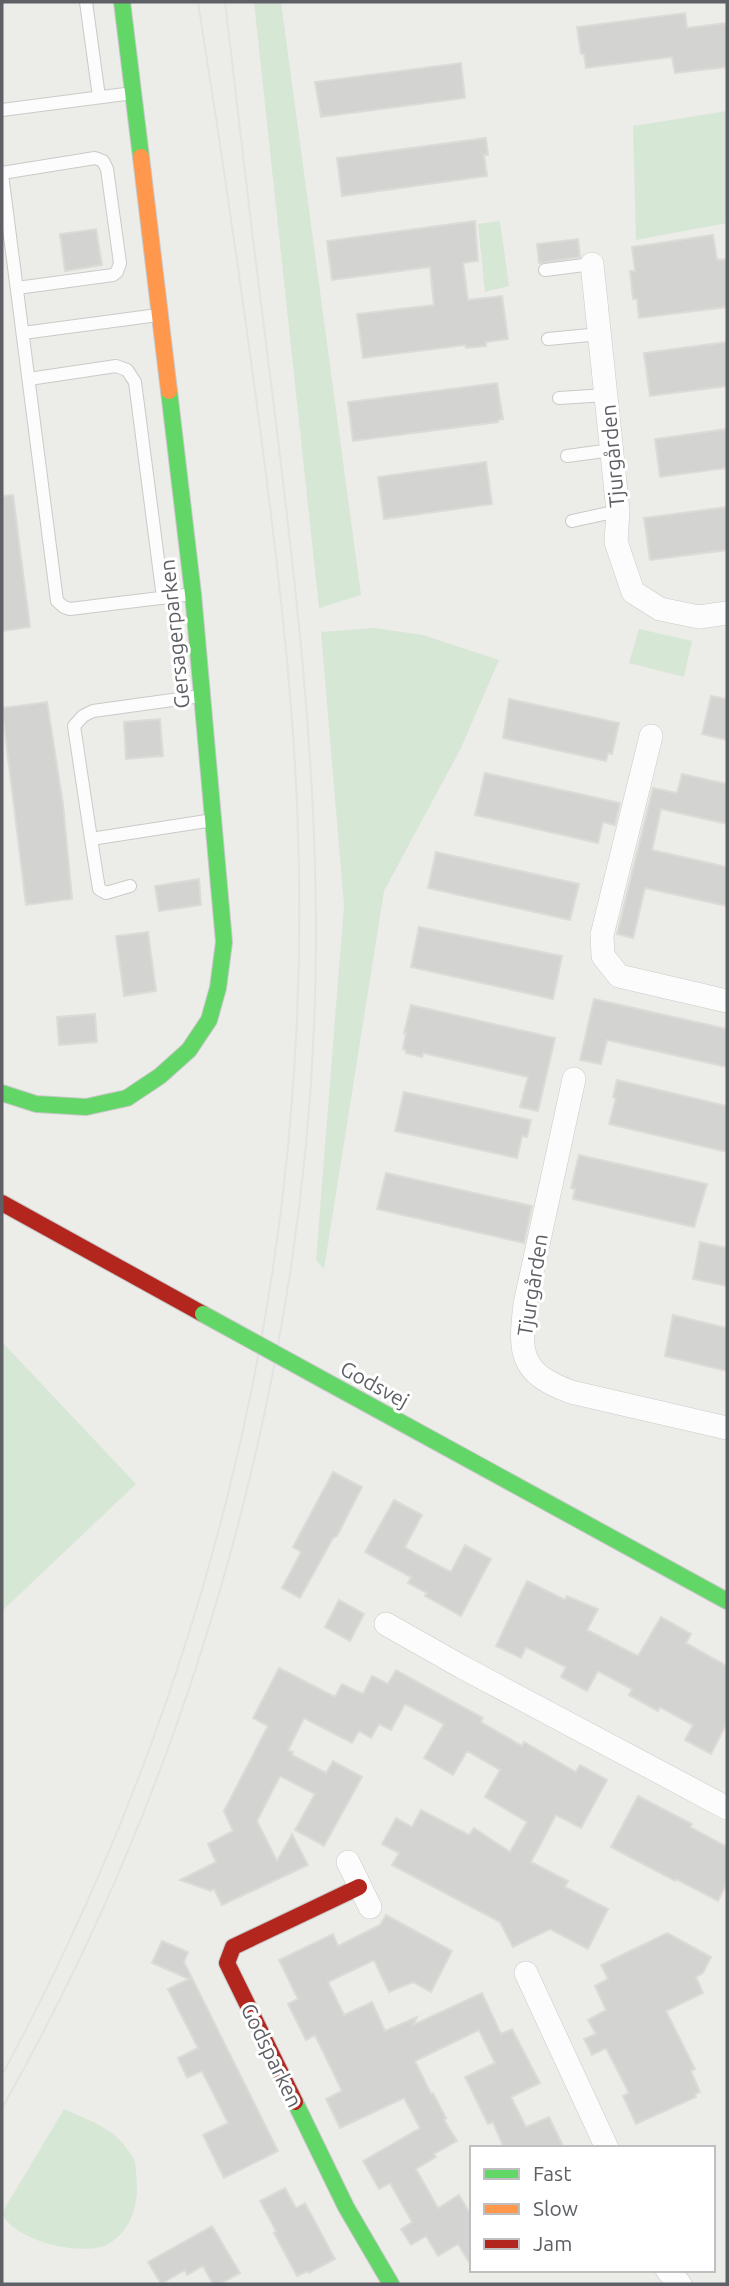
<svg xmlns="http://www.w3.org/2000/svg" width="729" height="2286" viewBox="0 0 729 2286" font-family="Ubuntu,sans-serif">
  <rect width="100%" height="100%" fill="#ecece8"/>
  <path fill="#d7e7d6" d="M254 2H281L361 595 319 608Z
    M727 111V223L636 240 633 126Z
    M500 221 509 286 485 292 478 224Z
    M374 628 423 635 499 660 461 748 384 891 324 1269 316 1260 344 905 321 632Z
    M639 629 692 641 684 677 629 663Z
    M2 1342 136 1484 2 1611Z
    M64 2109C79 2116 98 2123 112 2133 119 2138 129 2150 133 2158 136 2162 136 2169 136 2173 140 2199 133 2231 108 2244 83 2258 12 2240 2 2213Z"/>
  <path fill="#d3d3d1" stroke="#dcdbd7" stroke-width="2" d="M685 13 687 28 727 23V67L675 73 672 57 586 68 584 54H581L577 27Z
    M461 63 465 98 321 117 315 82Z
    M486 138 488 155H484L487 176 342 196 337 158Z
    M475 221 478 261 463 263 468 300 502 296 508 339 486 342V346L466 348 465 345 363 358 357 314 434 305 430 267 332 280 327 241Z
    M96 229 102 265 65 271 60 234Z
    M713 235 717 260 727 259V307L639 318 637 299H633L630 271H635L632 247Z
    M578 239 580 257 539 263 537 244Z
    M727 342V386L650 396 644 353Z
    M497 383 503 419 498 420V422L353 441 348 402Z
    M727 429V468L660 477 655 439Z
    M486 462 492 504 384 519 378 477Z
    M13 495 30 627 2 631V496Z
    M727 507V550L650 560 644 518Z
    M711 696 727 699V740L702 734Z
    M509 699 619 723 612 754 608 753 606 761 503 738Z
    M47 702 63 804 72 899 26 905 2 708Z
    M160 719 163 756 126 759 124 722Z
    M485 773 620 803 615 825 603 822 598 843 475 815Z
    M682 774 727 784V824L661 809 652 850 727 867V906L645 888 633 938 617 934 653 788 677 793Z
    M436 852 579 884 570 920 428 888Z
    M199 879 201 905 159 911 155 886Z
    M419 927 562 956 553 999 411 967Z
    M148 932 156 991 124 996 116 936Z
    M594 999 727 1029V1067L607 1040 601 1064 580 1060Z
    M411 1005 555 1038 538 1111 520 1107 528 1077 423 1053 422 1057 406 1053V1050L403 1049 406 1033H404Z
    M95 1014 97 1042 59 1045 57 1017Z
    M617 1080 727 1106V1152L609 1124 616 1098 613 1097Z
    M404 1092 531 1120 527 1137 522 1136 517 1158 395 1131Z
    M579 1155 707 1184 694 1227 573 1199 575 1189 571 1188Z
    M386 1173 532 1206 524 1243 377 1209Z
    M700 1242 727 1248V1286L693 1279Z
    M673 1315 727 1328V1371L665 1356Z
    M333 1472 362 1487 337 1536 333 1538 300 1598 282 1588 301 1552 293 1547Z
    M394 1500 422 1515 405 1547 414 1553 451 1572 465 1545 491 1559 461 1616 425 1596 427 1593 408 1583 411 1577 365 1552Z
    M527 1581 565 1600 567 1596 598 1609 587 1630 638 1656 661 1617 691 1634 686 1643 727 1666V1723L711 1754 685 1740 693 1725 660 1707 658 1711 629 1695 632 1689 598 1671 587 1691 561 1677 566 1667 526 1647 521 1658 496 1646Z
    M339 1600 364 1614 350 1641 325 1627Z
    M279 1668 335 1697 342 1684 363 1694 372 1676 388 1684 396 1670 483 1718 481 1722 522 1746 524 1742 576 1772 580 1765 607 1780 581 1828 556 1815 531 1862 568 1881 565 1887 608 1909 588 1949 550 1929 513 1947 500 1922 392 1865 399 1853 382 1844 396 1818 412 1827 421 1810 469 1835 474 1828 510 1852 527 1822 485 1797 500 1770 467 1751 453 1775 424 1758 444 1724 405 1704 391 1730 379 1724 371 1738 359 1731 352 1743 304 1718 288 1750 293 1752 292 1755 326 1773 333 1761 362 1777 324 1846 295 1830 315 1794 280 1776 257 1821 277 1861 292 1834 308 1865 222 1905 214 1889 211 1891 180 1880 216 1862 208 1844 233 1831 224 1811 268 1726 253 1718Z
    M638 1796 692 1824 690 1827 727 1847V1883L718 1901 676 1879 675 1881 611 1847Z
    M386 1915 452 1951 431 1992 413 1982 389 1992 374 1960 328 1982 344 2015 372 2002 385 2031 417 2017 413 2025 482 1993 501 2034 512 2029 540 2083 511 2097 526 2127 549 2117 564 2148H504L493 2122 488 2124 465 2077 495 2063 479 2030 415 2061 431 2094 433 2093 446 2118 444 2120 457 2141 434 2154 436 2157 416 2169 438 2208 459 2195 472 2217V2267L458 2244 438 2256 426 2236 411 2245 401 2229 412 2222 390 2183 379 2189 363 2161 420 2128 404 2098 340 2128 326 2099 342 2091 315 2035 306 2040 288 2004 298 1999 279 1960 333 1934 338 1946 380 1925Z
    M667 1933 711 1957 703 1973 696 1977 703 1993 666 2011 695 2069 691 2071 700 2092 695 2094 696 2097 636 2124 623 2096 629 2093 606 2048 592 2055 584 2039 596 2034 588 2020 606 2010 595 1986 608 1979 601 1965Z
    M162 1941 188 1952 184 1962 278 2151 224 2178 203 2135 228 2123 202 2071 187 2078 178 2058 198 2048 168 1989 189 1979 152 1963Z
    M285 2188 296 2208 305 2203 335 2259 309 2273 308 2271 297 2276 274 2233 276 2231 260 2201Z
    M212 2226 240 2273 220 2284H213L203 2266 187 2275 185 2270 161 2284 148 2262Z"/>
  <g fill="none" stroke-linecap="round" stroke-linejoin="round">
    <g stroke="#cacac9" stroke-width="14">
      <path id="lane" d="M86 2 99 97
        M2 110 133 93
        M2 173 95 158 103 161 107 169 120 263 117 272 113 275 17 288
        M2 174 57 601 64 607 70 609 193 594
        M545 270 592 264
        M23 333 158 315
        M548 339 600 334
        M29 379 116 366 127 370 135 382 163 598
        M559 398 606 395
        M567 456 612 450
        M572 521 618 511
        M201 696 93 711 83 716 74 726 91 839 213 820
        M91 839 99 889 106 893 130 886"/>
    </g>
    <g stroke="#cacac9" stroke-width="24">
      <path id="street" d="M592 264 618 511 616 542 633 592 660 609 699 617 727 613
        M651 736 602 935 603 956 619 976 727 1001
        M574 1079 525 1304C519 1354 520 1373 571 1392L727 1428
        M386 1624 462 1667 727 1808
        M348 1862 370 1907
        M526 1973 607 2148
        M667 2270 680 2284"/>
    </g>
    <g stroke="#c8c8c9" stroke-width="18">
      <path id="fast" d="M122 2 141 157
        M2 1093 36 1104 86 1107 127 1098 160 1076 189 1050 209 1020 218 988 224 942 193 594 169 391
        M327 1382 727 1601
        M295 2102 346 2207 391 2284"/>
    </g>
    <g stroke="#c8c8c9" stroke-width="18">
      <path id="slow" d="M141 157 169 391"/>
    </g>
    <g stroke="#c8c8c9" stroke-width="18">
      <path id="jam" d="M2 1203 203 1314
        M295 2102 227 1963 233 1947 359 1887"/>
    </g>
    <use href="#lane" stroke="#fcfcfc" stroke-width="12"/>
    <use href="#street" stroke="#fcfcfc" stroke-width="23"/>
    <use href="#fast" stroke="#63d668" stroke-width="16"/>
    <use href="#slow" stroke="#ff974d" stroke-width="16"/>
    <use href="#jam" stroke="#b3261e" stroke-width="16"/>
    <path stroke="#e3e3e2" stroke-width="2" d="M2 2075C202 1703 306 1297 299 873 297 727 280 581 261 436 242 291 221 146 198 2
      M2 2108C212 1737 328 1295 315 867 311 718 294 571 276 423 258 283 241 142 225 2"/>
    <g stroke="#c8c8c9" stroke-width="18" stroke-linecap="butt">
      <path id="fast-bridge" d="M203 1314 327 1382"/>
    </g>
    <use href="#fast-bridge" stroke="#63d668" stroke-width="16"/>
  </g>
  <g text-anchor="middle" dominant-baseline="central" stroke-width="6" stroke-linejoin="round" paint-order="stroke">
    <g font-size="21" fill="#5e6065" stroke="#fff">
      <text transform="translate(612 456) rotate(-95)">Tjurgården</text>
      <text transform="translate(174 634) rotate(-96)">Gersagerparken</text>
      <text transform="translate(532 1285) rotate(-81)">Tjurgården</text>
      <text transform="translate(375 1384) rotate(29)">Godsvej</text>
      <text transform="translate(272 2055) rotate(64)">Godsparken</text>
    </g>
  </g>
  <rect width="729" height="2286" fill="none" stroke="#5e6065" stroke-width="7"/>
  <rect x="470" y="2146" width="245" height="126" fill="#ffffff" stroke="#bfbfc1" stroke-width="2"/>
  <rect x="484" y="2169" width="35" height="10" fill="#63d668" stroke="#bfbfc1" stroke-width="2"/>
  <text x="533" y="2181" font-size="21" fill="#5e6065">Fast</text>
  <rect x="484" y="2204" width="35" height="10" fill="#ff974d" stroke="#bfbfc1" stroke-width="2"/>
  <text x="533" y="2216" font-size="21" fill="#5e6065">Slow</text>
  <rect x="484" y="2239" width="35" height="10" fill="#b3261e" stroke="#bfbfc1" stroke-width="2"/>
  <text x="533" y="2251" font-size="21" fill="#5e6065">Jam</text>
</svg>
